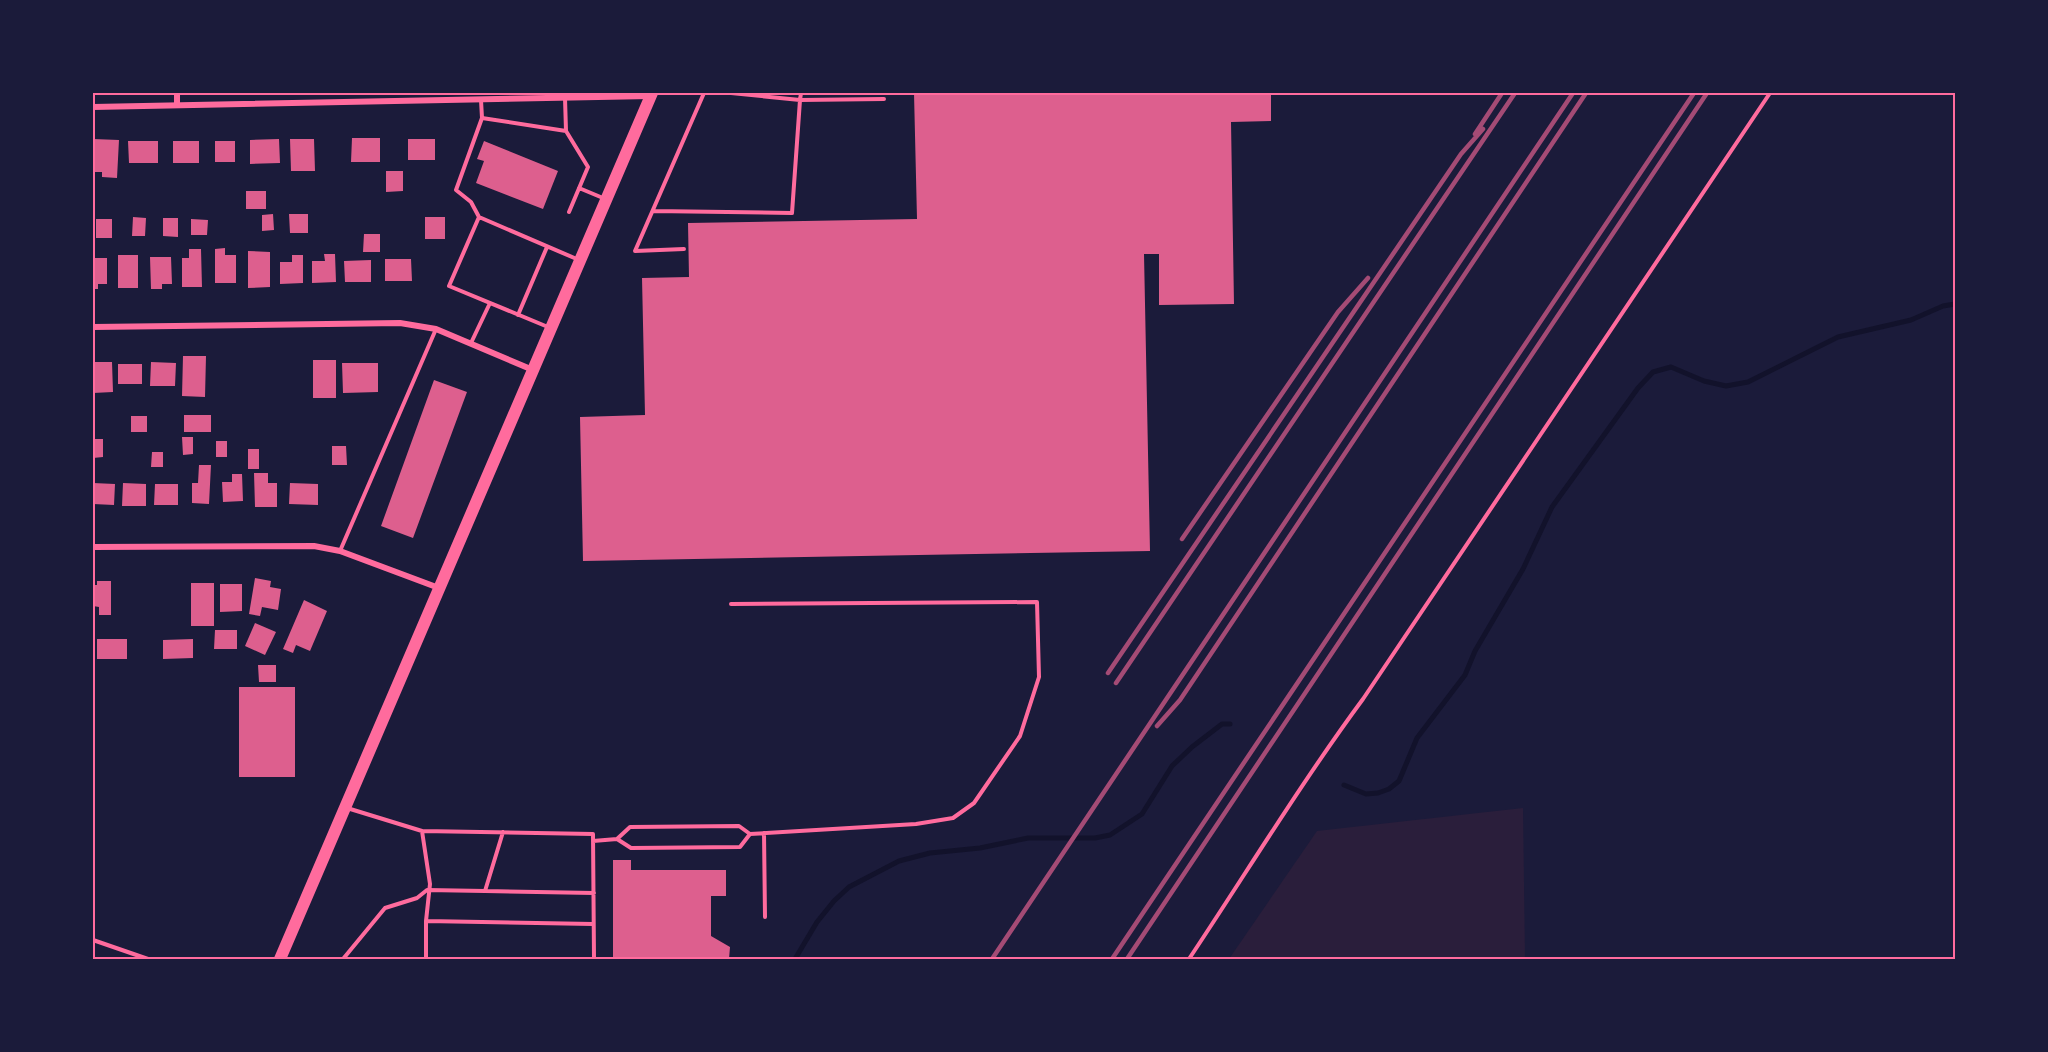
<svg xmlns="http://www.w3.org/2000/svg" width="2048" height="1052" viewBox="0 0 2048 1052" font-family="'Work Sans',sans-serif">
  <rect width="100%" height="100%" fill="#1b1b3a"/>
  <path fill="#2a1e3b" d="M1523 808 1525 959H1229L1317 831Z"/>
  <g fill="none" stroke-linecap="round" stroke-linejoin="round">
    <path stroke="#12122b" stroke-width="5" d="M1344 785 1366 794 1378 793 1389 789 1399 781 1417 738 1465 675 1475 651 1523 569 1552 507 1638 388 1653 372 1671 367 1704 381 1726 386 1748 382 1838 337 1911 320 1943 306 1955 304
      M795 959 817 922 834 901 849 887 899 861 930 853 980 848 1028 838H1095L1110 835 1142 814 1172 766 1192 747 1222 724H1230"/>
  </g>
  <path fill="#dd5f8e" d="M914 93H1271V121L1231 122 1234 304 1159 305V254H1144L1150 551 583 561 580 417 645 415 642 278 689 277 688 223 917 219Z
    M352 138H380V162H351Z
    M93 139 119 140 117 178 102 177V172H93Z
    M279 139 280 163 250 164V140Z
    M290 139H314L315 171H291Z
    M408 139H435V160H408Z
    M128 141H158V163H129Z
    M173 141H199V163H173Z
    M215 141H235V162H215Z
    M484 141 558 171 543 209 476 183 484 161 477 159Z
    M386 171H403V191L386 192Z
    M246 191H266V209H246Z
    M273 214 274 230 262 231V215Z
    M289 214H308V233H290Z
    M133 217 146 218 145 236H132Z
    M425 217H445V239H425Z
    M163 218H178V237L163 236Z
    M96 219H112V238H96Z
    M191 219 208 220 207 235H191Z
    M364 234H380V252H363Z
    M225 248V255H236V283H215V249Z
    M189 249H201L202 287H182V258H189Z
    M248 251 270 252V287L248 288Z
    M324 254H335L336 282 312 283V261H325Z
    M118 255H138V288H118Z
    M292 255H303V283L280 284V262H292Z
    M150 257H171L172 284H162V289H151Z
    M93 258H107V284H98V289H93Z
    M385 259H411L412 281H385Z
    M371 260V282H345L344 261Z
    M183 356H206L205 397 182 396Z
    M313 360H336V398H313Z
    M93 362H112L113 392 93 393Z
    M151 362 176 363 175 386H150Z
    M342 363H378V392L343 393Z
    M118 364H142V384H118Z
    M434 380 467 392 413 538 381 526Z
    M184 415H211V432H184Z
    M131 416H147V432H131Z
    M182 437H193V454L183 455Z
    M93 439H103V457L93 458Z
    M216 441H227V457H216Z
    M332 446H346L347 465H332Z
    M248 449H259V469H248Z
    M152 452H163V467H151Z
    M199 465H211L209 504 192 503V483H198Z
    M254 473H268V483H277V507H255Z
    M232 474H242L243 501 223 502 222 482H232Z
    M93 483 115 484 114 505 93 504Z
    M123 483 146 484V506H122Z
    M290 483 318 484V505L289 504Z
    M155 484H178V505H154Z
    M255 578 271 581 270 587 281 589 278 610 262 607 260 616 249 614Z
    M97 581H111V615H99V607L93 606V585H97Z
    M191 583H214V626H191Z
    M220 584H242V611L220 612Z
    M304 600 327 611 310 651 296 645 293 653 283 649Z
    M255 623 276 632 265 655 245 646Z
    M215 630H237V649H214Z
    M97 639H127V659H97Z
    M193 639V658L163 659V640Z
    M258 665H276V682H259Z
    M239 687H295V777H239Z
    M613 860H631V870H726V896H711V936L730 947 729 959H613Z"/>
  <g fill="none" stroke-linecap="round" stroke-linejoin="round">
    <path stroke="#ff6b9d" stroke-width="4" d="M801 93 800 100 884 99
      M565 98 566 131
      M482 118 566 131 588 167 569 212
      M579 188 603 198
      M653 211 792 213 800 100 731 93
      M479 217 471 202 456 190 482 118 481 100
      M684 249 635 251 704 93
      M518 315 547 247
      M548 327 449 286 479 217 579 260
      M471 343 490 303
      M340 551 436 329
      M731 604 1037 602 1039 677 1020 736 974 803 953 818 916 824 750 834
      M347 808 422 831 430 884 426 921
      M422 831 593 834 594 959
      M764 833 765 917
      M593 841 617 839 630 827 739 826 750 834 740 847 631 848 617 839
      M485 891 594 893
      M93 940 148 959
      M343 959 385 908 417 898 427 890 485 891 503 832
      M426 959V921L593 924
      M1189 959C1247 872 1301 783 1363 699L1770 93"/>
    <path stroke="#ff6b9d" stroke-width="6" d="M177 105V93
      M93 107 650 96
      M93 327 400 323 436 329 533 370
      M93 547 314 546 340 551 439 588"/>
    <path stroke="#ff6b9d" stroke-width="12" d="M280 959 652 93"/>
    <path stroke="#a44b75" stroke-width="4.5" d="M1475 134 1502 93
      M1182 539 1338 312 1368 278
      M1108 673 1461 154 1483 129
      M1116 683 1515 93
      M1157 726 1180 700 1586 93
      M992 959 1573 93
      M1112 959 1694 93
      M1127 959 1707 93"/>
  </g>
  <rect width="2048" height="1052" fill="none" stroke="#1b1b3a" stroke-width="189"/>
  <rect x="94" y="94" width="1860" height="864" fill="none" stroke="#ff6b9d" stroke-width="2"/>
</svg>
